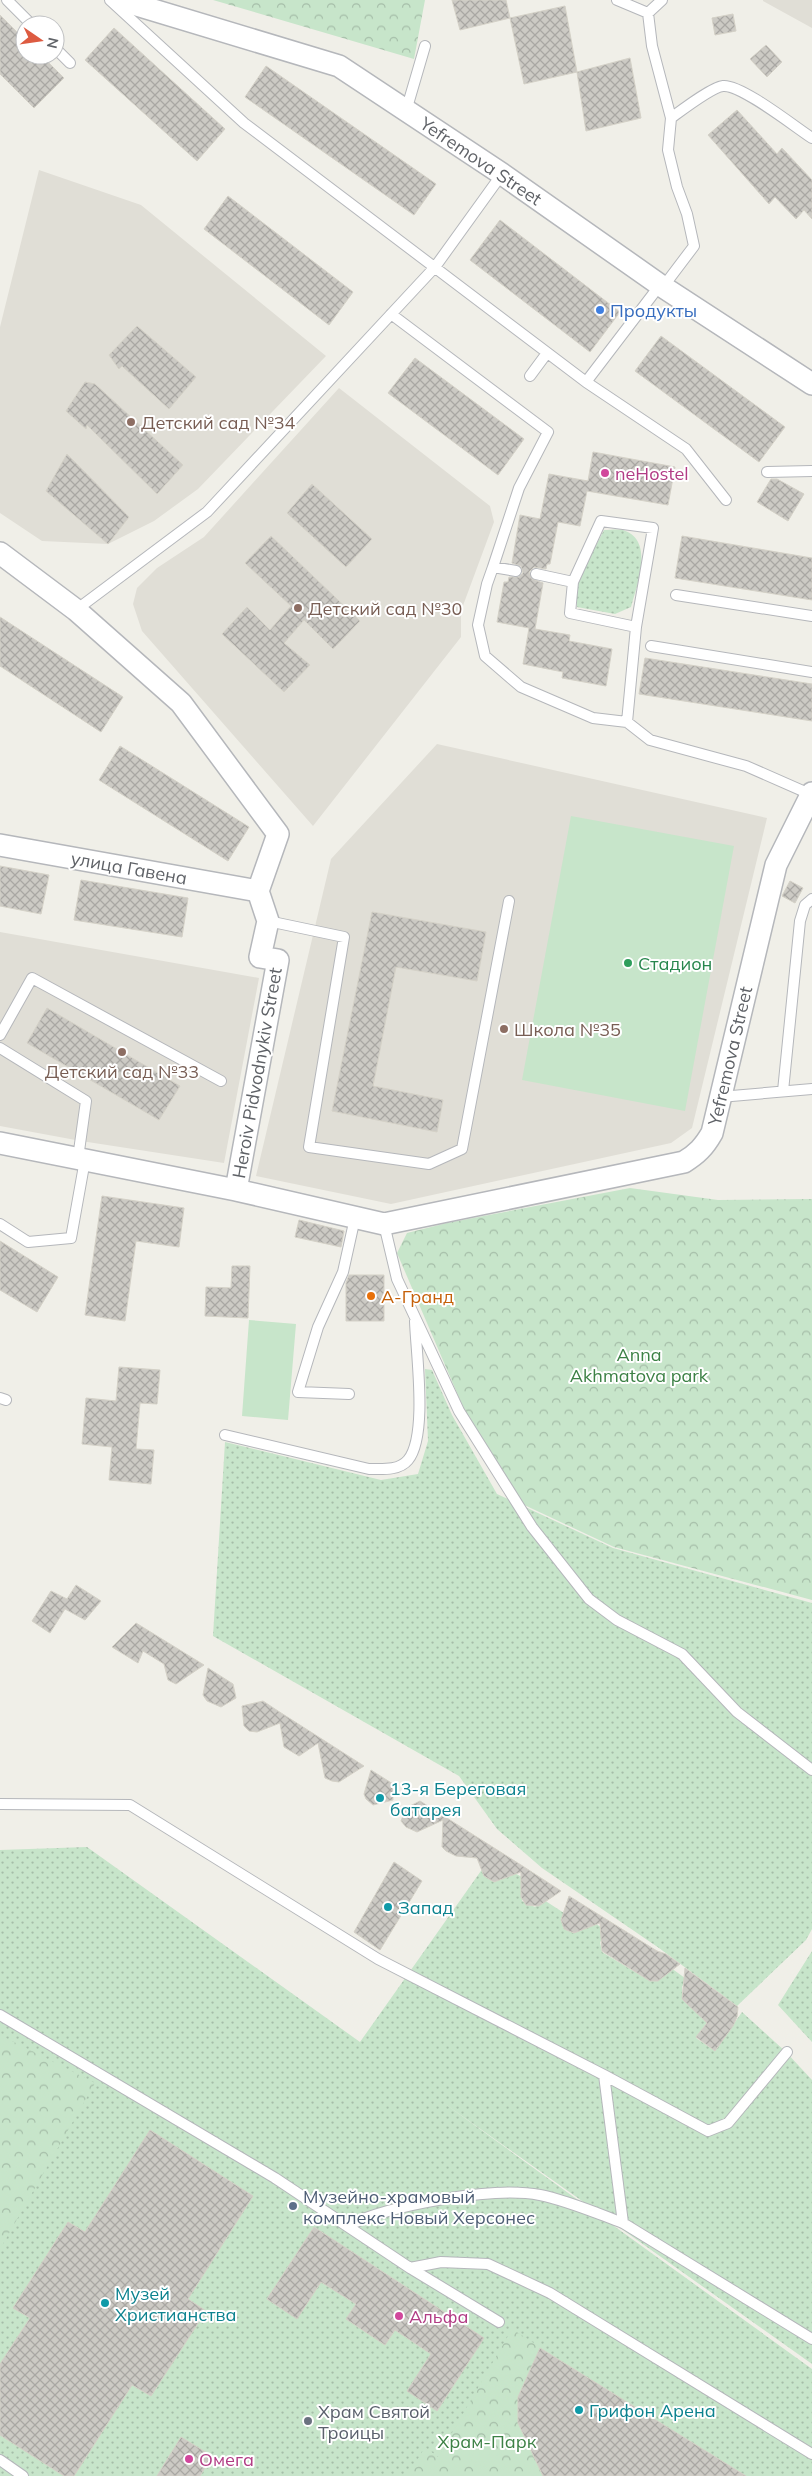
<svg xmlns="http://www.w3.org/2000/svg" width="812" height="2476" viewBox="0 0 812 2476" font-family="Mulish,sans-serif">
  <defs>
    <pattern id="grass-dots" width="8" height="8" patternUnits="userSpaceOnUse" patternTransform="scale(1.25)"><rect width="8" height="8" fill="#c7e5ca"/><path d="M2 2h.1M6 6h.1" fill="none" stroke="#a5bda8" stroke-width="1.8" stroke-linecap="round"/></pattern>
    <pattern id="park-crowns" width="20" height="18" patternUnits="userSpaceOnUse" patternTransform="scale(1.25)"><rect width="20" height="18" fill="#c7e5ca"/><path d="M2 6a3 3 0 1 1 6 0M12 15a3 3 0 1 1 6 0" fill="none" stroke="#a5bda8"/></pattern>
    <pattern id="building-cross-hatch" width="8" height="8" patternUnits="userSpaceOnUse" patternTransform="scale(1.25)"><rect width="8" height="8" fill="#cccac4"/><path d="M0 0l8 8M0 8l8-8" fill="none" stroke="#a9a7a3"/></pattern>
  </defs>
  <rect width="100%" height="100%" fill="#f0efe8"/>
  <path fill="#e0ded6" d="M763 0H812V28L763 1Z
    M39 170 141 205 326 356 198 489 154 521 108 544 42 541 0 513V327Z
    M339 388 490 506 494 522 461 611V637L313 826 142 631 133 604 137 588 157 568 204 537Z
    M437 744 767 818 692 1128 671 1143 391 1204 256 1176 331 859Z
    M0 932 259 978 224 1163 81 1141 0 1126Z"/>
  <path fill="url(#grass-dots)" d="M604 530C609 530 618 529 623 530 655 540 637 585 631 607L615 614 577 607 576 584Z
    M425 1369 432 1370 452 1415 497 1494 613 1548 812 1603V1929L806 1940 737 2006 659 1948 542 1868 497 1829 459 1776 213 1636 225 1442 381 1480 418 1474 428 1441Z
    M87 1847 360 2042 483 1868 484 1876 494 1882 506 1868 529 1881 522 1889V1901L535 1907 544 1900 564 1913C559 1924 564 1930 574 1933L588 1918 609 1933 600 1942 602 1952 650 1981H658L667 1965 689 1981 682 1986V1999L703 2016 713 2014 696 2038 715 2051 742 2012 786 2052 812 2080V2364L441 2101 812 2369V2476H0V1850Z
    M812 1951V2042L778 2005Z"/>
  <path fill="url(#park-crowns)" d="M213 0H425L414 59Z
    M630 1188 718 1200 812 1199V1600L614 1547 520 1503 463 1407 397 1253 407 1233 447 1223Z
    M0 2035 95 2083 0 2249Z
    M512 2329 540 2347 518 2397V2423L543 2476H408L425 2447 438 2457Z"/>
  <path fill="#c7e5ca" d="M571 816 734 846 685 1111 522 1080Z
    M249 1320 296 1324 288 1420 242 1416Z
    M481 2439 500 2450 489 2470 470 2459Z"/>
  <path fill="url(#building-cross-hatch)" stroke="#d4d1c7" d="M452 0H506L510 18 460 30Z
    M565 6 577 72 524 84 510 18Z
    M733 14 736 31 715 35 712 18Z
    M0 15 25 40V55H41L64 78 34 108 0 74Z
    M114 28 225 129 197 161 85 60Z
    M766 45 782 62 767 77 750 59Z
    M630 58 641 118 586 131 577 72Z
    M266 66 436 184 414 215 245 97Z
    M737 110 777 154 782 148 812 180V219L804 210 796 219 775 197 769 204 708 135Z
    M228 196 353 292 329 325 204 229Z
    M500 220 620 312 590 352 470 260Z
    M137 326 196 377 169 409 122 366 119 369 109 355Z
    M661 336 785 427 759 462 635 371Z
    M415 358 524 439 498 475 388 393Z
    M85 382 95 384 183 465 157 494 87 425 86 429 66 411Z
    M593 452 675 467 668 505 587 491 580 526 558 522 550 564H547L546 569 534 567 529 572 532 579 543 583 535 629 570 635 569 641 612 649 606 686 562 678 563 672 523 664 529 628 497 622 504 582H508L509 577H519L523 573 521 566 512 563 520 515 540 519 549 474 588 481Z
    M67 454 129 517 108 544 46 491Z
    M771 479H777L804 494 788 521 757 502Z
    M312 484 372 539 346 567 287 513Z
    M271 536 360 621 333 649 304 620 284 643 310 665 284 692 222 634 247 607 270 630 291 606 245 563Z
    M682 536 812 558V600L675 578Z
    M0 617 123 697 101 732 0 666Z
    M645 658 812 684V721L639 694Z
    M120 746 249 827 228 861 99 780Z
    M0 866 49 875 41 914 0 906Z
    M81 880 188 898 182 937 74 920Z
    M790 881 803 888 795 903 782 896Z
    M372 912 486 932 477 981 396 967 373 1086 443 1100 437 1132 332 1111Z
    M47 1008 180 1086 159 1120 27 1043Z
    M102 1196 184 1208 179 1247 136 1241 125 1321 85 1315Z
    M299 1220 344 1231 341 1247 295 1237Z
    M0 1241 58 1277 37 1312 0 1290Z
    M232 1266H250L248 1318 205 1316 206 1287 231 1288Z
    M349 1275H384V1321H346V1283Z
    M119 1367 160 1370 157 1404 140 1403 136 1449 154 1450 151 1484 109 1480 112 1447 82 1444 86 1398 116 1401Z
    M76 1585 101 1601 85 1620 65 1609 50 1633 32 1621 51 1591 67 1599Z
    M136 1623 204 1665 176 1684 168 1680 164 1664 143 1651 138 1663 112 1647Z
    M208 1668 233 1684 236 1698 221 1707 207 1701 203 1695Z
    M263 1701 278 1711 364 1766 339 1782 332 1781 325 1778 318 1743 299 1756 284 1747 280 1723 257 1732 249 1731 244 1726 242 1706Z
    M371 1770 393 1784V1800L373 1805 366 1799 364 1794Z
    M420 1801 521 1865 561 1891 539 1906 526 1905 521 1897V1872L494 1882 484 1876 477 1858 456 1856 446 1851 442 1847 443 1820 417 1832 406 1827 401 1821 406 1808Z
    M394 1862 422 1881 380 1950 354 1932Z
    M569 1896 657 1951 666 1954 680 1964 658 1981H650L602 1951 600 1923 574 1933 564 1929 561 1920Z
    M685 1968 738 2007 737 2017 733 2026 715 2051 696 2037 707 2023 682 1999Z
    M150 2130 253 2196 188 2299 206 2311 151 2396 132 2385 74 2476H64L0 2435V2364L30 2318 13 2308 68 2222 85 2232Z
    M314 2227 484 2338 437 2411 407 2391 431 2354 395 2330 385 2345 346 2319 356 2304 321 2282 297 2319 267 2299Z
    M540 2348 746 2476H543L518 2423V2397Z
    M181 2437 212 2456 200 2476H157Z"/>
  <g fill="none" stroke-linecap="round" stroke-linejoin="round">
    <g stroke="#b5b7bb" stroke-width="12">
      <path id="lane" d="M7 0 32 25
        M110 0 244 123 586 382 686 449 726 500
        M617 0 648 13
        M662 0 648 13 652 46 671 118 668 150 677 187 687 214 694 246 663 287
        M55 48 70 63
        M406 111 425 46
        M671 118C682 110 712 87 723 86 741 84 795 127 812 138
        M391 314 548 432 519 488 493 567
        M530 376 547 353
        M586 382 660 285
        M767 472 812 471
        M601 521 653 528 636 627 570 613 573 582Z
        M516 571 493 567 487 584 478 625 485 656 521 687 593 718 627 722 650 740 746 766 812 795
        M536 574 573 582
        M676 595 812 616
        M76 610 207 512 435 267 502 174
        M651 646 812 672
        M627 722 636 627
        M268 921 344 937 309 1147 429 1164 462 1149 509 901
        M0 1035 32 978 221 1081
        M0 1048 86 1101 78 1158
        M783 1091 800 921 805 905 812 899
        M720 1097 812 1089
        M0 1224 28 1242 71 1238 85 1160
        M384 1224 397 1279 459 1411 532 1527 589 1599 617 1620 682 1654 737 1712 812 1770
        M349 1394 298 1392 318 1327 343 1272 355 1218
        M0 1398 6 1400
        M225 1435 369 1469C381 1469 399 1471 408 1460 428 1436 416 1353 415 1321
        M0 1804 130 1805 378 1959 604 2075
        M0 2015 275 2178 410 2268 499 2322
        M787 2052 728 2123 708 2131 604 2075 623 2223 812 2339
        M347 2226C390 2205 493 2186 540 2195 569 2201 596 2213 623 2223
        M410 2268 441 2262 488 2264 550 2293 812 2454
        M0 2460 23 2476"/>
    </g>
    <g stroke="#b5b7bb" stroke-width="24">
      <path id="street" d="M120 0 339 66 502 174 660 285 812 384
        M0 553 76 610 181 703 278 834 258 891 268 921 260 957 278 960 236 1190
        M0 845 258 891
        M0 1143 236 1190 384 1224 684 1162C697 1154 704 1147 712 1133L776 865 812 793"/>
    </g>
    <use href="#lane" stroke="#fff" stroke-width="10"/>
    <use href="#street" stroke="#fff" stroke-width="21"/>
  </g>
  <circle fill="#3f7fe0" stroke="#fff" stroke-width="2" cx="600" cy="310" r="5"/>
  <g fill="#8d6e63" stroke="#fff" stroke-width="2">
    <circle cx="131" cy="422" r="5"/>
    <circle cx="298" cy="608" r="5"/>
    <circle cx="504" cy="1029" r="5"/>
    <circle cx="122" cy="1052" r="5"/>
  </g>
  <g fill="#d1479c" stroke="#fff" stroke-width="2">
    <circle cx="605" cy="473" r="5"/>
    <circle cx="399" cy="2316" r="5"/>
    <circle cx="189" cy="2459" r="5"/>
  </g>
  <circle fill="#2e9e5b" stroke="#fff" stroke-width="2" cx="628" cy="963" r="5"/>
  <circle fill="#e8710a" stroke="#fff" stroke-width="2" cx="371" cy="1296" r="5"/>
  <g fill="#0f9aa8" stroke="#fff" stroke-width="2">
    <circle cx="380" cy="1798" r="5"/>
    <circle cx="388" cy="1907" r="5"/>
    <circle cx="105" cy="2303" r="5"/>
    <circle cx="579" cy="2410" r="5"/>
  </g>
  <circle fill="#5c6f8a" stroke="#fff" stroke-width="2" cx="293" cy="2206" r="5"/>
  <circle fill="#6b7280" stroke="#fff" stroke-width="2" cx="308" cy="2421" r="5"/>
  <g text-anchor="middle" dominant-baseline="central" stroke-width="4" stroke-linejoin="round" paint-order="stroke">
    <g font-size="18" fill="#5f6267" stroke="#fff">
      <text transform="translate(481 161) rotate(34)">Yefremova Street</text>
      <text transform="translate(129 868) rotate(10)">улица Гавена</text>
      <text transform="translate(730 1056) rotate(-77)">Yefremova Street</text>
      <text transform="translate(257 1073) rotate(-80)">Heroiv Pidvodnykiv Street</text>
    </g>
    <g font-size="18" fill="#366cbe" stroke="#fff" text-anchor="start">
      <text x="610" y="310">Продукты</text>
    </g>
    <g font-size="18" fill="#785e54" stroke="#fff" text-anchor="start">
      <text x="141" y="422">Детский сад №34</text>
      <text x="308" y="608">Детский сад №30</text>
      <text x="514" y="1029">Школа №35</text>
      <text x="122" y="1071" text-anchor="middle">Детский сад №33</text>
    </g>
    <g font-size="18" fill="#b23c85" stroke="#fff" text-anchor="start">
      <text x="615" y="473">neHostel</text>
      <text x="409" y="2316">Альфа</text>
      <text x="199" y="2459">Омега</text>
    </g>
    <g font-size="18" fill="#27864d" stroke="#fff" text-anchor="start">
      <text x="638" y="963">Стадион</text>
    </g>
    <g font-size="18" fill="#c56008" stroke="#fff" text-anchor="start">
      <text x="381" y="1296">А-Гранд</text>
    </g>
    <g font-size="18" fill="#3c8145" stroke="#fff">
      <text x="639" y="1354">Anna<tspan x="639" dy="21">Akhmatova park</tspan></text>
      <text x="487" y="2441">Храм-Парк</text>
    </g>
    <g font-size="18" fill="#0d838f" stroke="#fff" text-anchor="start">
      <text x="390" y="1788">13-я Береговая<tspan x="390" dy="21">батарея</tspan></text>
      <text x="398" y="1907">Запад</text>
      <text x="115" y="2293">Музей<tspan x="115" dy="21">Христианства</tspan></text>
      <text x="589" y="2410">Грифон Арена</text>
    </g>
    <g font-size="18" fill="#4e5e75" stroke="#fff" text-anchor="start">
      <text x="303" y="2196">Музейно-храмовый<tspan x="303" dy="21">комплекс Новый Херсонес</tspan></text>
    </g>
    <g font-size="18" fill="#5b616d" stroke="#fff" text-anchor="start">
      <text x="318" y="2411">Храм Святой<tspan x="318" dy="21">Троицы</tspan></text>
    </g>
  </g>
  <g transform="translate(40 40) rotate(103)"><circle r="24" fill="#ffffff" stroke="#bfc0c2"/>
  <path d="M0-4L9 19L0 12L-9 19Z" fill="#dd5b41"/>
  <text y="-8" font-size="14" font-weight="bold" text-anchor="middle" fill="#5f6267">N</text>
  </g>
</svg>
